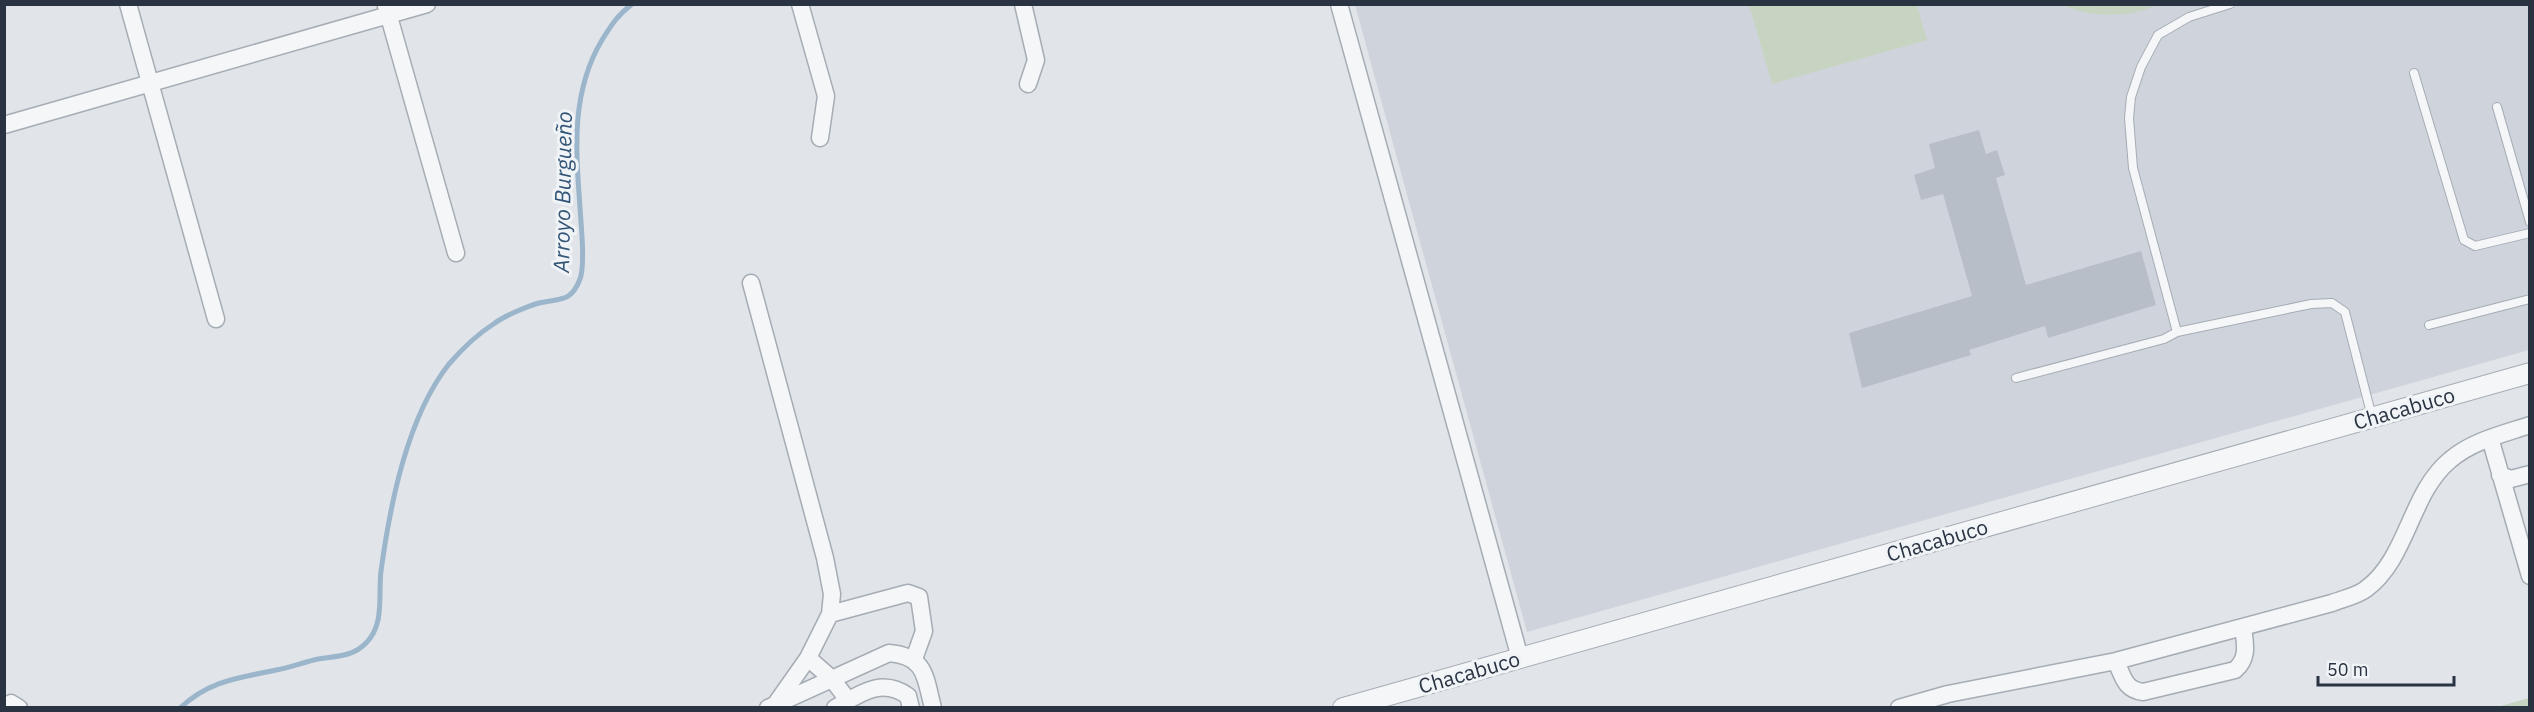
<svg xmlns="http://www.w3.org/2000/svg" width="2534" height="712" viewBox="0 0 2534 712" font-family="'IBM Plex Sans',sans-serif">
  <rect width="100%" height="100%" fill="#e1e5ea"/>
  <path fill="#cfd4dc" d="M1355 5H2529V350L1527 632Z"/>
  <path fill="#c8d4c2" d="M1749 5H1917L1927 40 1772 84Z
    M2062 5H2158C2128 18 2092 18 2062 5Z
    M2529 698V707H2497Z"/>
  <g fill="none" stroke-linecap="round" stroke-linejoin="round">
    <path stroke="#9bb5cb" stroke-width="5" d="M180 708C210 680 239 678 276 670 290 668 304 662 318 659 335 656 353 657 366 643 385 624 378 596 381 571 390 505 407 417 449 364 462 349 479 333 495 323 504 316 528 306 539 303 560 298 571 303 580 279 585 266 582 237 581 222 577 159 568 97 602 40 612 24 617 16 632 4"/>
  </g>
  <path fill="#b8bec7" d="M1979 130 1986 154 1997 150 2005 175 1996 178 2026 285 2141 251 2156 305 2048 338 2045 326 1969 350 1971 355 1862 388 1849 333 1972 296 1943 194 1921 200 1914 175 1935 168 1929 144Z"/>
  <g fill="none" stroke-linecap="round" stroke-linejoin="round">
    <g stroke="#a6acb4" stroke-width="10">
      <path id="service" d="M2414 73 2464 240 2475 246 2530 233
        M2497 107 2530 222
        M2429 325 2530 299
        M2177 332 2133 168 2129 118 2131 97 2141 67 2158 35 2189 17 2230 4
        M2016 378 2164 339 2177 332 2311 304 2332 303 2345 312 2372 417"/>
    </g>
    <g stroke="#a6acb4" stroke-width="19">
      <path id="minor" d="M128 4 216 319
        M800 4 826 96 820 138
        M1023 4 1036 60 1028 84
        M1339 4 1520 658
        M386 6 456 253
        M4 125 427 4
        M751 283 825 558 832 594 830 614 808 658
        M2490 438 2530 576
        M2500 475 2511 479 2530 474
        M830 614 908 593 919 597 924 631 914 659
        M2116 661C2123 677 2125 690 2143 692L2235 670C2249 658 2245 644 2243 627
        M777 702 808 658 832 679 848 700
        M11 703 19 708
        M768 708 889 653C926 656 925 677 933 708
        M835 708C860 694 881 677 908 696L911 708
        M1899 708 1948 694 2116 661 2332 603C2342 599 2357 596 2366 589 2408 558 2410 493 2450 460 2472 441 2503 434 2530 425"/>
    </g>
    <g stroke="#a6acb4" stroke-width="22">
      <path id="tertiary" d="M1343 708 2530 373"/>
    </g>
    <use href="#service" stroke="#f4f6f8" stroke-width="8"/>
    <use href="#minor" stroke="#f4f6f8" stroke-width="16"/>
    <use href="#tertiary" stroke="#f4f6f8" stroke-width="20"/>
  </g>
  <g text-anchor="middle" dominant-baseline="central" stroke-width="6" stroke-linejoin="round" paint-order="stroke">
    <g font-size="21" fill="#293342" stroke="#f1f4f7">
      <text transform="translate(2404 408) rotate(-16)">Chacabuco</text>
      <text transform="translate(1937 540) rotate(-16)">Chacabuco</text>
      <text transform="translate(1469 672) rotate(-16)">Chacabuco</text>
    </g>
    <g font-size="22" font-style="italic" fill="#325578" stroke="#f1f4f7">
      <text transform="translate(562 192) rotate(-89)">Arroyo Burgueño</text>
    </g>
  </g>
  <rect width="2534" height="712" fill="none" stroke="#293342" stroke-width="12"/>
  <path d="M2318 676v9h136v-9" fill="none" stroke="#293342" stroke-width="3"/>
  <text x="2327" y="676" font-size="18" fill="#293342" stroke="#f1f4f7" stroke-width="4.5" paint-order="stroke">50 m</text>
</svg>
